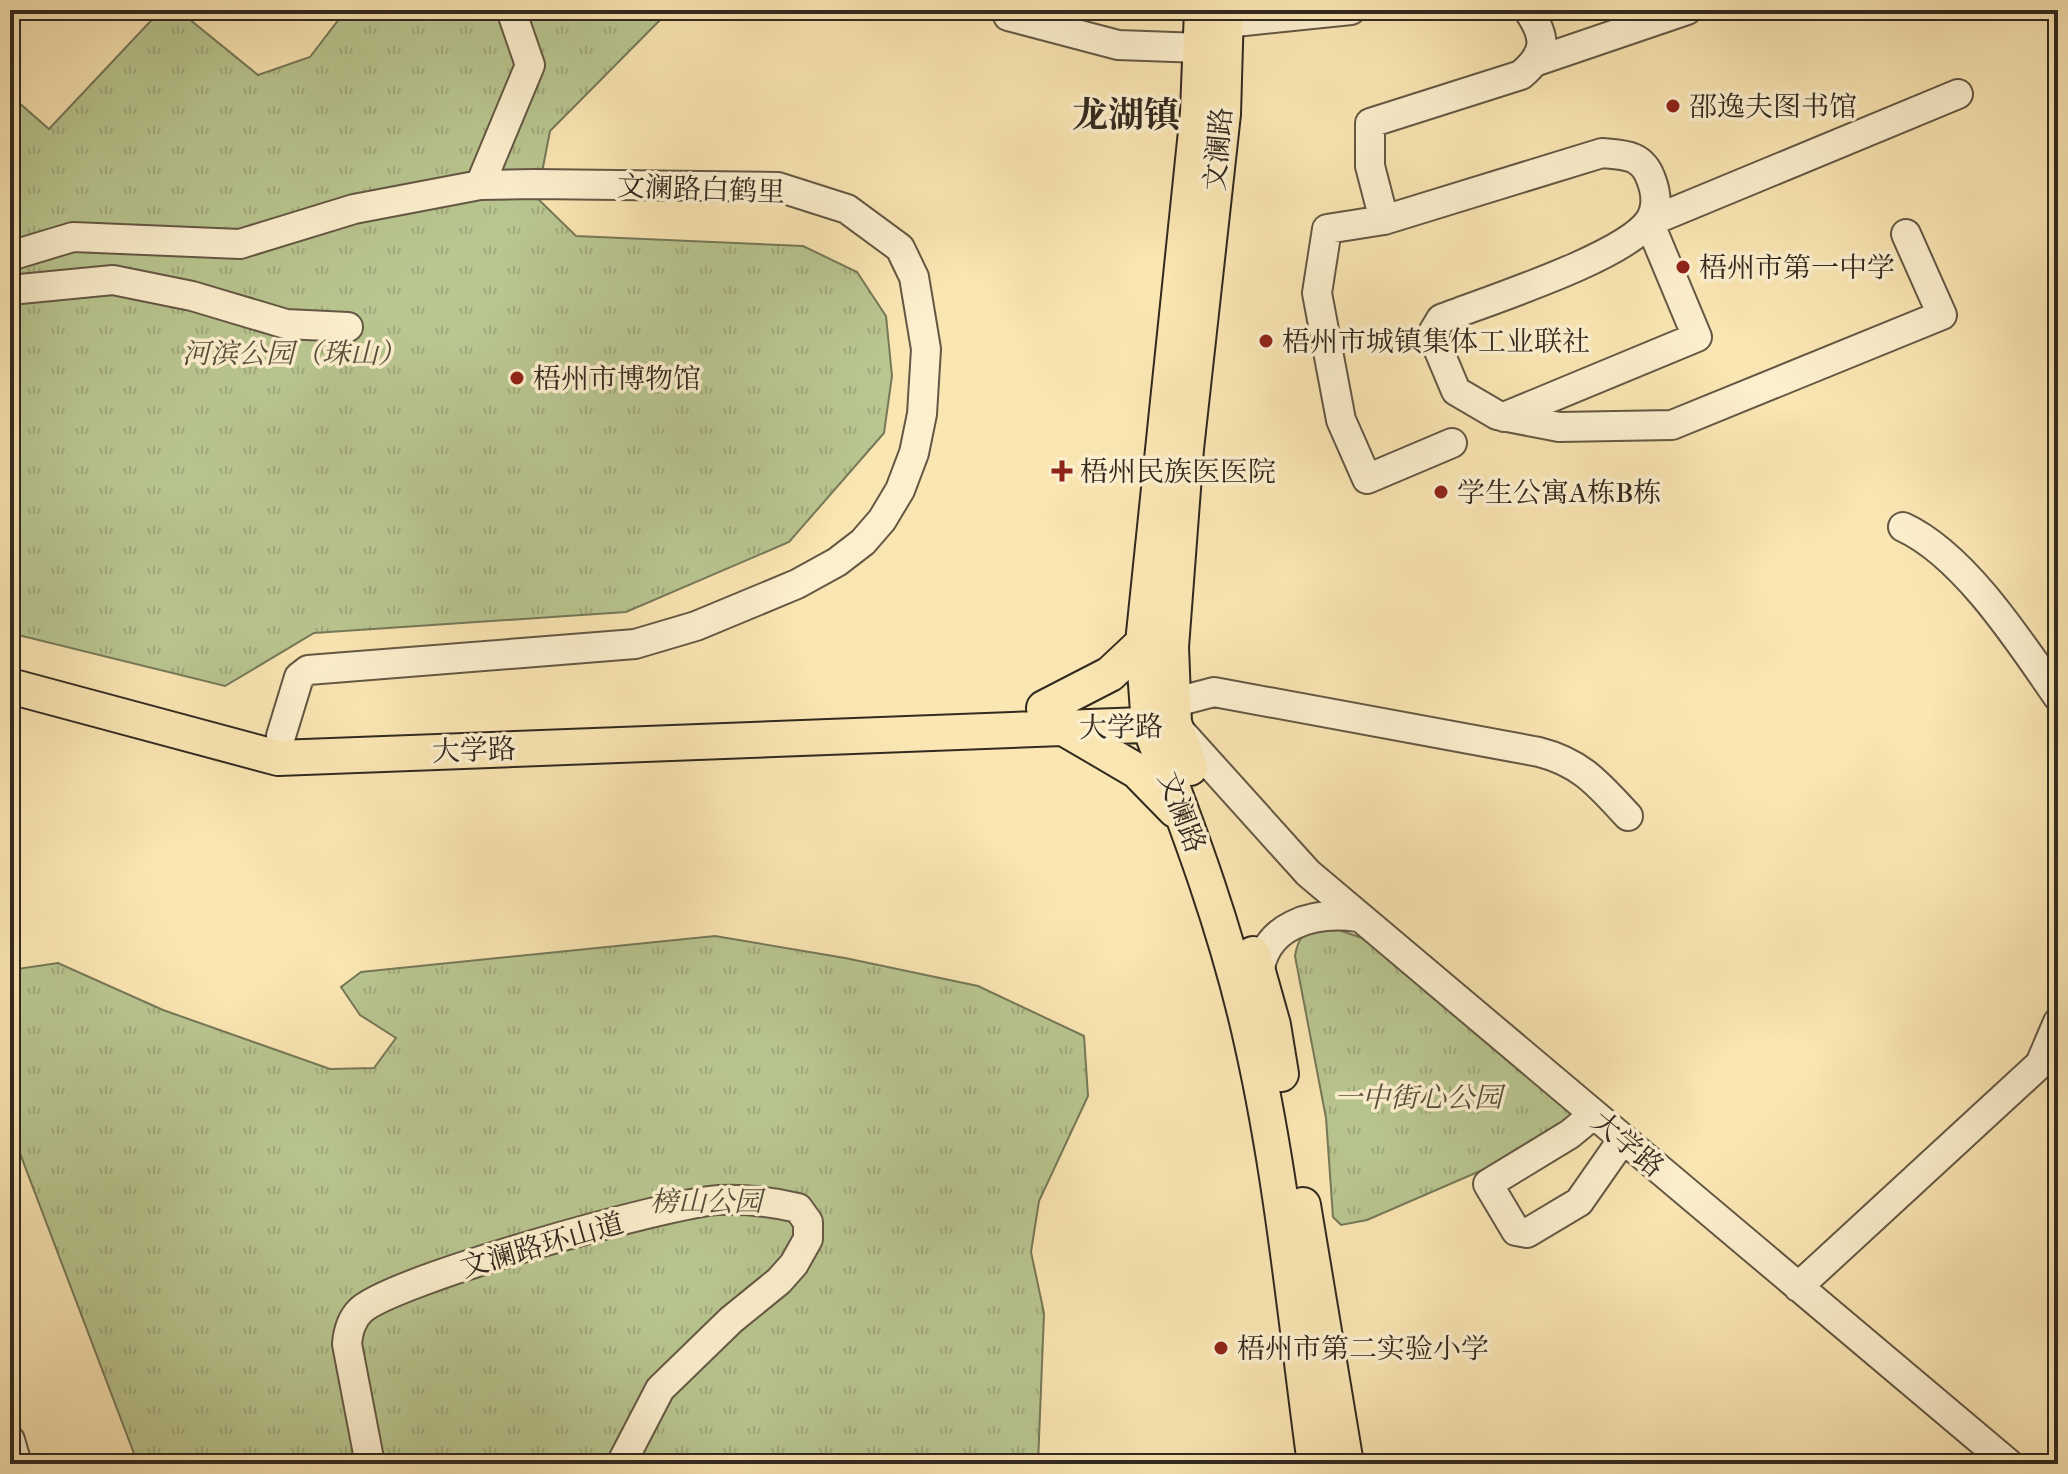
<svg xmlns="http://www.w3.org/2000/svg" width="2068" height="1474" viewBox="0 0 2068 1474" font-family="'IM FELL French Canon','Noto Serif SC',serif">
  <defs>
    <pattern id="grass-tufts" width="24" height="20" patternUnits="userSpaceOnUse" patternTransform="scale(2)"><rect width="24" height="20" fill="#b9c690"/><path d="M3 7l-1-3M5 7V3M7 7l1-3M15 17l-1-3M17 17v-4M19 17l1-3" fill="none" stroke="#a0aa7c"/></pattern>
  </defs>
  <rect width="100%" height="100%" fill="#fae6b3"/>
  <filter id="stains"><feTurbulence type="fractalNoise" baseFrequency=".0025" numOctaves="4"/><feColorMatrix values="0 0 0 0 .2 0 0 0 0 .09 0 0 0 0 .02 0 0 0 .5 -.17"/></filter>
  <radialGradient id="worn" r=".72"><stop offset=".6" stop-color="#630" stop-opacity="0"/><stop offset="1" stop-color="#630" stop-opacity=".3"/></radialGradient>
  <path fill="url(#grass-tufts)" stroke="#767858" stroke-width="2" d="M161 10H178L258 75 310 57 339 19 335 10H670L550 131 537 198 576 236 803 246 857 272 886 316 892 376 884 433 789 542 626 612 314 633 225 686 10 633V95L49 129Z
    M1324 925 1368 940 1576 1115 1563 1135 1367 1220 1341 1225 1333 1217 1326 1118 1295 956C1298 936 1306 930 1324 925Z
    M715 936 845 958 978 986 1084 1036 1088 1096 1039 1201 1031 1252 1044 1313 1038 1464H138L10 1127V970L58 963 163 1010 330 1069 374 1068 396 1038 360 1015 341 987 361 972Z"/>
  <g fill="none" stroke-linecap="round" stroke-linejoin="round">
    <g stroke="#645844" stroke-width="32">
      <path id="minor" d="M1008 16 1118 45 1201 48
        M1226 23 1351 10
        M1537 61 1687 10
        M480 185 530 65 511 10
        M1384 220 1370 166V123L1521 75C1547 53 1547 38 1528 10
        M10 256 73 237 240 244 354 209 480 185 534 184 778 187 847 209 900 248 914 277 926 349 922 414 914 453 900 490 882 520 863 542 837 562 797 584 696 626 635 644 308 670 299 677 281 736
        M10 290 113 280 192 296 286 324 348 327
        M1504 417 1697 337 1649 222 1958 94
        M1452 443 1367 479 1341 420 1317 293 1327 229 1384 220 1602 153C1624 155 1642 154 1651 179 1656 192 1658 207 1650 220 1626 257 1487 301 1441 319L1432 334 1456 391 1497 415 1559 427 1672 425 1942 315 1906 234
        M1903 527C1964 555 2020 642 2058 697
        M1172 703 1214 692 1539 752C1582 763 1599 785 1628 816
        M1181 732 1308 873 2009 1464
        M1259 977C1262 925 1313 911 1358 917
        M1593 1115 1570 1134 1488 1184 1516 1231 1527 1233 1579 1202 1623 1139
        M1798 1287 2040 1064 2058 1022
        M10 1440 17 1464
        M370 1464 347 1344C348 1332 351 1320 360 1311 389 1281 671 1202 719 1200 745 1199 773 1202 798 1208L808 1222V1239L794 1264 779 1281 731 1320 660 1389 621 1464"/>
    </g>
    <g stroke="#32291f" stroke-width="38">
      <path id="major" d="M1202 10 1198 112 1143 643 1149 725C1189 830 1228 933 1252 1043 1283 1181 1296 1324 1315 1464
        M10 686 278 758 1169 724
        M1044 708 1110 674 1143 643
        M1067 730 1137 771 1175 810
        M1190 768 1174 723 1171 647 1186 449 1223 114 1226 10
        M1253 954 1273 1025 1281 1074
        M1303 1205 1346 1464"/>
    </g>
    <use href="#minor" stroke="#fcefce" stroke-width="28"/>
    <use href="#major" stroke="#fae6b3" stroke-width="34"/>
  </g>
  <g fill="#8f2418" stroke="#fcefce" stroke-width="3">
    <circle cx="1673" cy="106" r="8"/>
    <circle cx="1683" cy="267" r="8"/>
    <circle cx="1266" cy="341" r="8"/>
    <circle cx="517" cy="378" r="8"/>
    <path d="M1058 459h8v8h8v8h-8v8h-8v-8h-8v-8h8z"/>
    <circle cx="1441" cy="492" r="8"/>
    <circle cx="1221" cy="1348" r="8"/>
  </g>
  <g text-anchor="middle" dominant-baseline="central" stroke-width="7" stroke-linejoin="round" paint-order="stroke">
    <g font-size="28" fill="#32291f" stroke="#fcefce" text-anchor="start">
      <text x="1689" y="106">邵逸夫图书馆</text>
      <text x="1699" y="267">梧州市第一中学</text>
      <text x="1282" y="341">梧州市城镇集体工业联社</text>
      <text x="533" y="378">梧州市博物馆</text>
      <text x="1080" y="471">梧州民族医医院</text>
      <text x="1457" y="492">学生公寓A栋B栋</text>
      <text x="1237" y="1348">梧州市第二实验小学</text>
    </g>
    <g font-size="28" fill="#32291f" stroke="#fcefce">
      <text transform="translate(1218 149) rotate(-85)">文澜路</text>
      <text transform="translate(701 189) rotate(2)">文澜路白鹤里</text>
      <text transform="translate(1121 727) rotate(-1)">大学路</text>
      <text transform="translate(474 750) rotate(-2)">大学路</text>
      <text transform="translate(1182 812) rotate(69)">文澜路</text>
      <text transform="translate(1628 1144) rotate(40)">大学路</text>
      <text transform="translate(542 1245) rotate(-16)">文澜路环山道</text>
    </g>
    <g font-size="28" font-style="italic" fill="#54503b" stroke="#fcefce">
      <text x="294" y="353">河滨公园（珠山）</text>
      <text x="1418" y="1097">一中街心公园</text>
      <text x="706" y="1201">榜山公园</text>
    </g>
    <g font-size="36" font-weight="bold" fill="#32291f" stroke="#fcefce">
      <text x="1126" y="115">龙湖镇</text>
    </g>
  </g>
  <rect width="2068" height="1474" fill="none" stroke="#fae6b3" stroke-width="40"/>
  <rect x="12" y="12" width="2044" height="1450" fill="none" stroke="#32291f" stroke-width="4"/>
  <rect x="20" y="20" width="2028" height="1434" fill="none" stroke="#32291f" stroke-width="2"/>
  <rect width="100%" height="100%" filter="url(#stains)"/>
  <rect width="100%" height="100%" fill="url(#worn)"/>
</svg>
